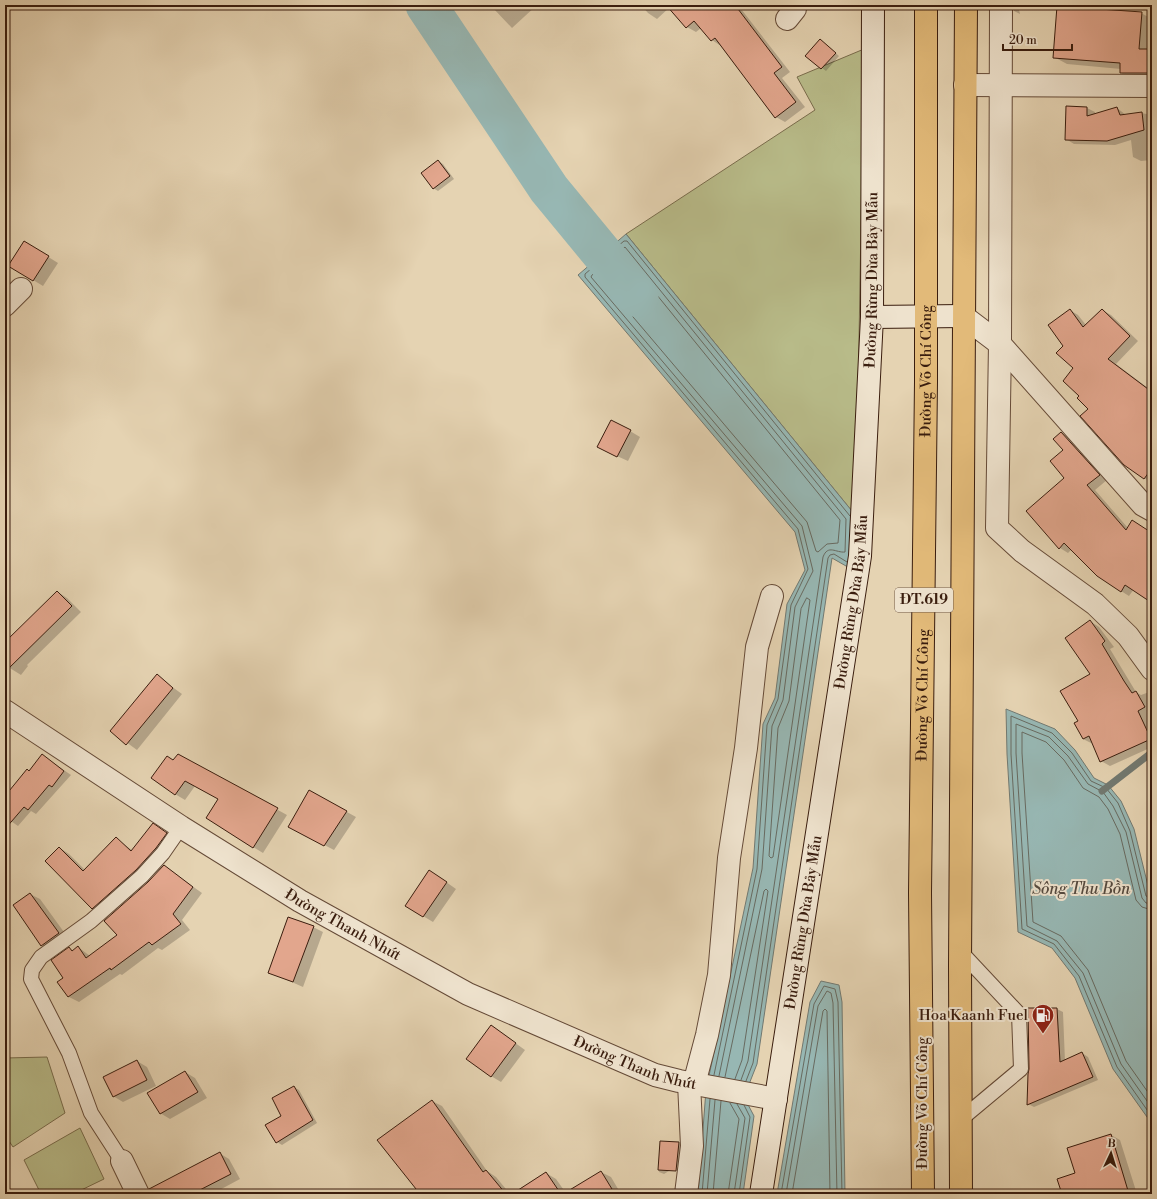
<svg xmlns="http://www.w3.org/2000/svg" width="1157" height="1199" viewBox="0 0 1157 1199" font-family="'Libre Bodoni',serif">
  <rect width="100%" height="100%" fill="#e5d3b2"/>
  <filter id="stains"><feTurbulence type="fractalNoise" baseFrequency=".005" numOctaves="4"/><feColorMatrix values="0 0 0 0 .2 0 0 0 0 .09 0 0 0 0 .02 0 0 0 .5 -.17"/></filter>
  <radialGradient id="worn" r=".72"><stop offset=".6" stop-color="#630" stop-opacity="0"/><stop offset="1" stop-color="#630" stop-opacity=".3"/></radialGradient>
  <path fill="#b8bb89" stroke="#796c4c" d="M864 49 856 516 626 234 815 110 797 77Z
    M47 1057 65 1113 13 1147 5 1135V1058Z
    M80 1128 104 1179 73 1194H41L24 1160Z"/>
  <path fill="#97b7b3" stroke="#727971" d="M626 234 856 516 853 570 832 558 757 1064 744 1097 754 1116 743 1194H698L706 1090 753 868 763 724 775 698 787 604 805 570 795 532 578 275Z
    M1006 709 1055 729 1075 750 1094 778 1108 785 1121 801 1134 829 1152 902V1124L1113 1069 1075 978 1052 948 1018 932 1007 754Z
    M821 981 839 985 842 1002 845 1194H777L810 1002Z"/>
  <path fill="#0003" d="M497 5H537L512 28 493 8Z
    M641 5H738L790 72 782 78 805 107 785 122 776 117 721 46 712 40 701 28 696 32 687 27 670 7 657 19 648 13Z
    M988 5H994L993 13 989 11Z
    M1014 5H1018L1020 14 1014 11Z
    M1141 13 1152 19V80H1133L1121 73V69L1067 64 1054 57Z
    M824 43 839 56 826 71 807 56Z
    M1067 107 1087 108 1095 112V115L1117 108 1126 115 1141 113 1152 115V160L1141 161 1133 157 1131 140 1115 145 1074 144 1066 139Z
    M438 161 443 164 454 179 438 191 433 188Z
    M34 248 58 263 43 286 10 266Z
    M1070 310 1078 315 1086 325 1102 310 1111 315 1138 341 1116 364 1152 391V483L1144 478 1080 396 1074 368 1065 346Z
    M630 431 640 437 628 461 608 452Z
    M1061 433 1070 438 1107 480 1095 490 1128 528 1152 534V601L1134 589 1129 596 1121 591 1072 549 1068 553 1060 548 1066 478Z
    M58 592 67 598 81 612 27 665 28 666 21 675 5 665V644Z
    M1090 621 1099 627 1114 647 1110 649 1136 692 1141 695 1152 691V747L1110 766 1101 761 1093 744 1083 739 1079 722 1091 674Z
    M157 676 182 694 137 750 111 731Z
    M42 755 71 775 36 814 31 811 18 826 5 817V802Z
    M179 755 287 815 263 853 253 847 219 799 195 786 185 800 175 794 174 761Z
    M309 791 356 817 334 850 299 832Z
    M162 830 176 839 102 914 92 908 60 848 69 854 85 870 116 838 133 851Z
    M164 866 202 893 182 920 190 930 162 950 158 948 122 975 120 974 79 1002 69 997 58 982 65 978 69 948 74 951 78 947 90 956 119 935 148 883Z
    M439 877 456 889 433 922 423 916Z
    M30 894 40 899 69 939 52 951 42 945 14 905Z
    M313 927 323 932 303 987 269 972Z
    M1057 1009 1063 1012 1065 1061 1082 1053 1088 1057 1098 1080 1034 1107 1028 1104Z
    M492 1026 525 1050 501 1082 491 1076Z
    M137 1061 147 1067 156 1086 123 1102 113 1096Z
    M185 1072 195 1078 207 1098 170 1119 160 1113Z
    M294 1087 299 1090 317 1123 282 1145 277 1142Z
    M432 1101 442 1106 487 1171 496 1177 510 1194H422Z
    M1111 1135 1120 1140 1137 1194H1086Z
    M661 1142 679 1143 684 1146 682 1163 664 1174 659 1172Z
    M219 1153 229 1159 240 1179 212 1194H169Z
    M601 1172 611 1177 621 1194H514L546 1173 556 1179 566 1193Z"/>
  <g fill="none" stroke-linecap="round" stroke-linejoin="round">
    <path stroke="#686a60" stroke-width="1" d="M623 256 626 257 840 520 838 543 827 544 818 552 816 551 807 522 600 278V275Z
      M807 598 810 600 773 857 771 858 769 856 778 728 789 701 801 609Z
      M1152 899 1146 896 1130 831 1118 803 1106 788 1091 781 1072 753 1052 733 1011 716V754L1022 929 1054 944 1079 976 1117 1067 1152 1117
      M1152 904 1146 903 1142 898 1126 832 1113 806 1103 792 1088 784 1068 756 1049 737 1016 724V753L1027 926 1057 941 1083 973 1121 1064 1152 1108
      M1152 910 1142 907 1136 900 1120 834 1108 809 1099 797 1083 788 1064 760 1046 742 1022 732V753L1033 922 1061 936 1088 970 1126 1061 1152 1098
      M714 1075 757 869 767 725 778 699 791 605 808 569 798 529 585 277V274L624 241H627L850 516
      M719 1076 762 869 772 726 783 700 795 607 813 571 802 526 591 277 592 275 625 247 846 519 845 552C836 553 828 544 823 557L748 1061 741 1080
      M725 1077 764 891 766 889 768 891 742 1060 735 1079
      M746 1081 753 1063 828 558 830 555 834 554 847 562
      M702 1194 710 1099
      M707 1194 715 1100
      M713 1194 721 1101
      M728 1194 739 1119 730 1103
      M734 1194 745 1118 737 1104
      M739 1194 750 1117 744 1105
      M781 1194 814 1004 824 986 835 989 838 1002 842 1194
      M786 1194 818 1006 827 991 831 993 833 1003 837 1194
      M792 1194 823 1011 825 1009 827 1011 830 1194"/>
    <path stroke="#727971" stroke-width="7" d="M1102 791 1151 753"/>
    <path stroke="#97b7b3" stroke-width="41" d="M426 5 549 189 638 297"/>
  </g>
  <path fill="#e2a68d" stroke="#3a1d0e" d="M666 5H735L782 67 774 73 796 102 775 118 715 38 711 41 694 21 686 28Z
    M1057 6 1142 12 1139 49H1152V73H1120V63L1053 58Z
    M820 39 836 53 821 69 805 56Z
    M1066 106 1087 107V116L1117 107 1120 115 1142 112 1144 130 1107 141 1065 140Z
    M438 160 450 176 433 189 421 173Z
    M24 241 49 256 33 281 8 266Z
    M1070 309 1083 327 1102 309 1130 336 1108 359 1152 392V468L1144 479 1124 465 1080 416 1088 409 1077 398 1079 396 1063 381 1073 368 1056 353 1063 346 1048 325Z
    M611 420 631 430 617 457 597 447Z
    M1061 432 1100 475 1087 485 1126 530 1132 520 1152 533V603L1125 585 1121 592 1097 576 1064 543 1059 549 1026 511 1064 478 1050 461 1063 450 1053 439Z
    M57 591 72 606 5 672V642Z
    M1090 620 1105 641 1102 644 1124 681 1132 693 1136 691 1145 707 1138 711 1151 739 1100 762 1089 736 1083 739 1074 723 1078 721 1060 691 1090 674 1065 638Z
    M157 674 173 688 126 745 110 731Z
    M42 754 64 771 52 787 49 785 28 810 24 807 5 829V796L27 769 29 771Z
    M178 754 278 808 253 848 206 818 218 799 185 781 175 795 151 778 167 756 173 760Z
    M309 790 347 811 324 846 288 827Z
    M153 823 167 833 156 848 136 870 92 909 45 861 59 847 83 871 116 837 131 851Z
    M164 865 193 887 173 914 181 924 152 945 149 942 111 970 110 968 68 997 57 982 63 978 51 960 69 947 72 951 78 946 86 958 117 935 104 921 148 882Z
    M429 870 447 882 423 917 405 906Z
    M30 893 59 933 41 946 13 905Z
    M288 917 314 926 293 982 268 973Z
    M1028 1008H1057L1060 1062 1082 1052 1093 1077 1027 1105 1028 1074 1029 1069Z
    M491 1025 516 1043 491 1077 466 1059Z
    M137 1060 147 1080 113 1097 103 1077Z
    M185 1071 198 1092 160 1114 147 1093Z
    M294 1086 313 1120 276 1143 265 1125 281 1116 272 1098Z
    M432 1100 483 1172 486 1170 506 1194H420L377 1140Z
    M1111 1134 1129 1194H1062L1057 1179 1075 1173 1067 1148Z
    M660 1141 679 1142 676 1171 658 1170Z
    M220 1152 231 1174 192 1194H150L149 1189Z
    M601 1171 615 1194H563Z
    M546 1172 561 1194H512Z"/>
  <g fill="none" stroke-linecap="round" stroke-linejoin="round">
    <g stroke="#654a37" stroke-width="16">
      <path id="lane" d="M960 951 1019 1014 1021 1069 960 1120
        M122 1161 91 1113 69 1053 31 979 32 970 41 957 91 921 142 876 163 853 181 827"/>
    </g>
    <g stroke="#654a37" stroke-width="24">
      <g id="street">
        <path d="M1001 5 1000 344 997 528 1022 551 1095 604 1128 636 1152 669"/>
        <path d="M787 19 795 9 791 5"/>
        <path d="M965 85 1152 86"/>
        <path d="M5 305 21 289"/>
        <path d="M963 316 1000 344 1143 505 1152 510"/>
        <path id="s1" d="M5 711 181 827 300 901 468 994 655 1075 679 1081 776 1099"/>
        <path d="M694 1084 707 1035 719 975 729 858 746 748 757 647 772 596"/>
        <path d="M122 1161 138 1194"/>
        <path d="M686 1194 692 1146 689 1083"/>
      </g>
    </g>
    <g stroke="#3a1d0e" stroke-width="24">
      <g id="secondary">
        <path d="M872 317 963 316"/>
        <path id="s2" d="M761 1194 860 556 872 317 873 5"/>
      </g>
    </g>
    <g stroke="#3a1d0e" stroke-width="24">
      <g id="primary">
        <path id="s3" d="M923 1194 920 893 926 382V5"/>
        <path d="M961 1194 960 965 966 5"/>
      </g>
    </g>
    <use href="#lane" stroke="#eee2cd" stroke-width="14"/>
    <use href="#street" stroke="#eee2cd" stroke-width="22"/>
    <use href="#secondary" stroke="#eee2cd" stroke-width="22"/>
    <use href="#primary" stroke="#e2ba79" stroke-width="22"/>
  </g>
  <defs>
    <g id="fuel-pin" transform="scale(1.15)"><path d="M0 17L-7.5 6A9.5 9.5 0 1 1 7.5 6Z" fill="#8f2418" stroke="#eee2cd"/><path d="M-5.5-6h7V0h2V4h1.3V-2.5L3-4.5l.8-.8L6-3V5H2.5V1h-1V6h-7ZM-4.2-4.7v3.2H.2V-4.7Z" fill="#fff"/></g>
  </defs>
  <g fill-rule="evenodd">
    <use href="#fuel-pin" x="1043" y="1015"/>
  </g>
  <g text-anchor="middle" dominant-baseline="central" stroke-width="4" stroke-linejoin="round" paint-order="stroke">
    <rect fill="#eee2cd" stroke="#705847" stroke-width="1" x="895" y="588" width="58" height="24" rx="3"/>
    <g font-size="14" font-weight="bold" fill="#3a1d0e">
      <text x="924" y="600">ĐT.619</text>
    </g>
    <g font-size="15" fill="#3a1d0e" stroke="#eee2cd">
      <text stroke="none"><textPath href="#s2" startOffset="922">Đường Rừng Dừa Bảy Mẫu</textPath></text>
      <text stroke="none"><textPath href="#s3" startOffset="823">Đường Võ Chí Công</textPath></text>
      <text stroke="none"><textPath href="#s2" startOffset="599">Đường Rừng Dừa Bảy Mẫu</textPath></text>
      <text stroke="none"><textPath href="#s3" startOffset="499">Đường Võ Chí Công</textPath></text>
      <text stroke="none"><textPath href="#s2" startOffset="275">Đường Rừng Dừa Bảy Mẫu</textPath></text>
      <text stroke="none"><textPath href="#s1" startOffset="400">Đường Thanh Nhứt</textPath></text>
      <text stroke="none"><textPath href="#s1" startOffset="724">Đường Thanh Nhứt</textPath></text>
      <text transform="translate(922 1103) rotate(-90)">Đường Võ Chí Công</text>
    </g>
    <g font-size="15" fill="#3a1d0e" stroke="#eee2cd" text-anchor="end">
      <text x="1028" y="1015">Hoa Kaanh Fuel</text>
    </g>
    <g font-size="16" font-style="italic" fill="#564b40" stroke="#eee2cd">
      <text x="1081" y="889">Sông Thu Bồn</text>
    </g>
  </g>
  <rect width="1157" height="1199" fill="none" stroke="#e5d3b2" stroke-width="20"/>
  <rect x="6" y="6" width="1145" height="1187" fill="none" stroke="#3a1d0e" stroke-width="2"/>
  <rect x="10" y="10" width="1137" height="1179" fill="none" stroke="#3a1d0e"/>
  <g transform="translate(1111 1153) rotate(4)" stroke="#eee2cd" stroke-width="3" paint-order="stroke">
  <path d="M0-3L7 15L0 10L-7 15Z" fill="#3a1d0e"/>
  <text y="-6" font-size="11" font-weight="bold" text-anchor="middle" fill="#3a1d0e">B</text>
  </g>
  <path d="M1003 44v6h69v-6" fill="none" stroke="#3a1d0e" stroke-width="2"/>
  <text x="1009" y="44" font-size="12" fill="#3a1d0e" stroke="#eee2cd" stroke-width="3" paint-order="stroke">20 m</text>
  <rect width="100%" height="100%" filter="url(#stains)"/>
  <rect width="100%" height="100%" fill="url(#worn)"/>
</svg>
